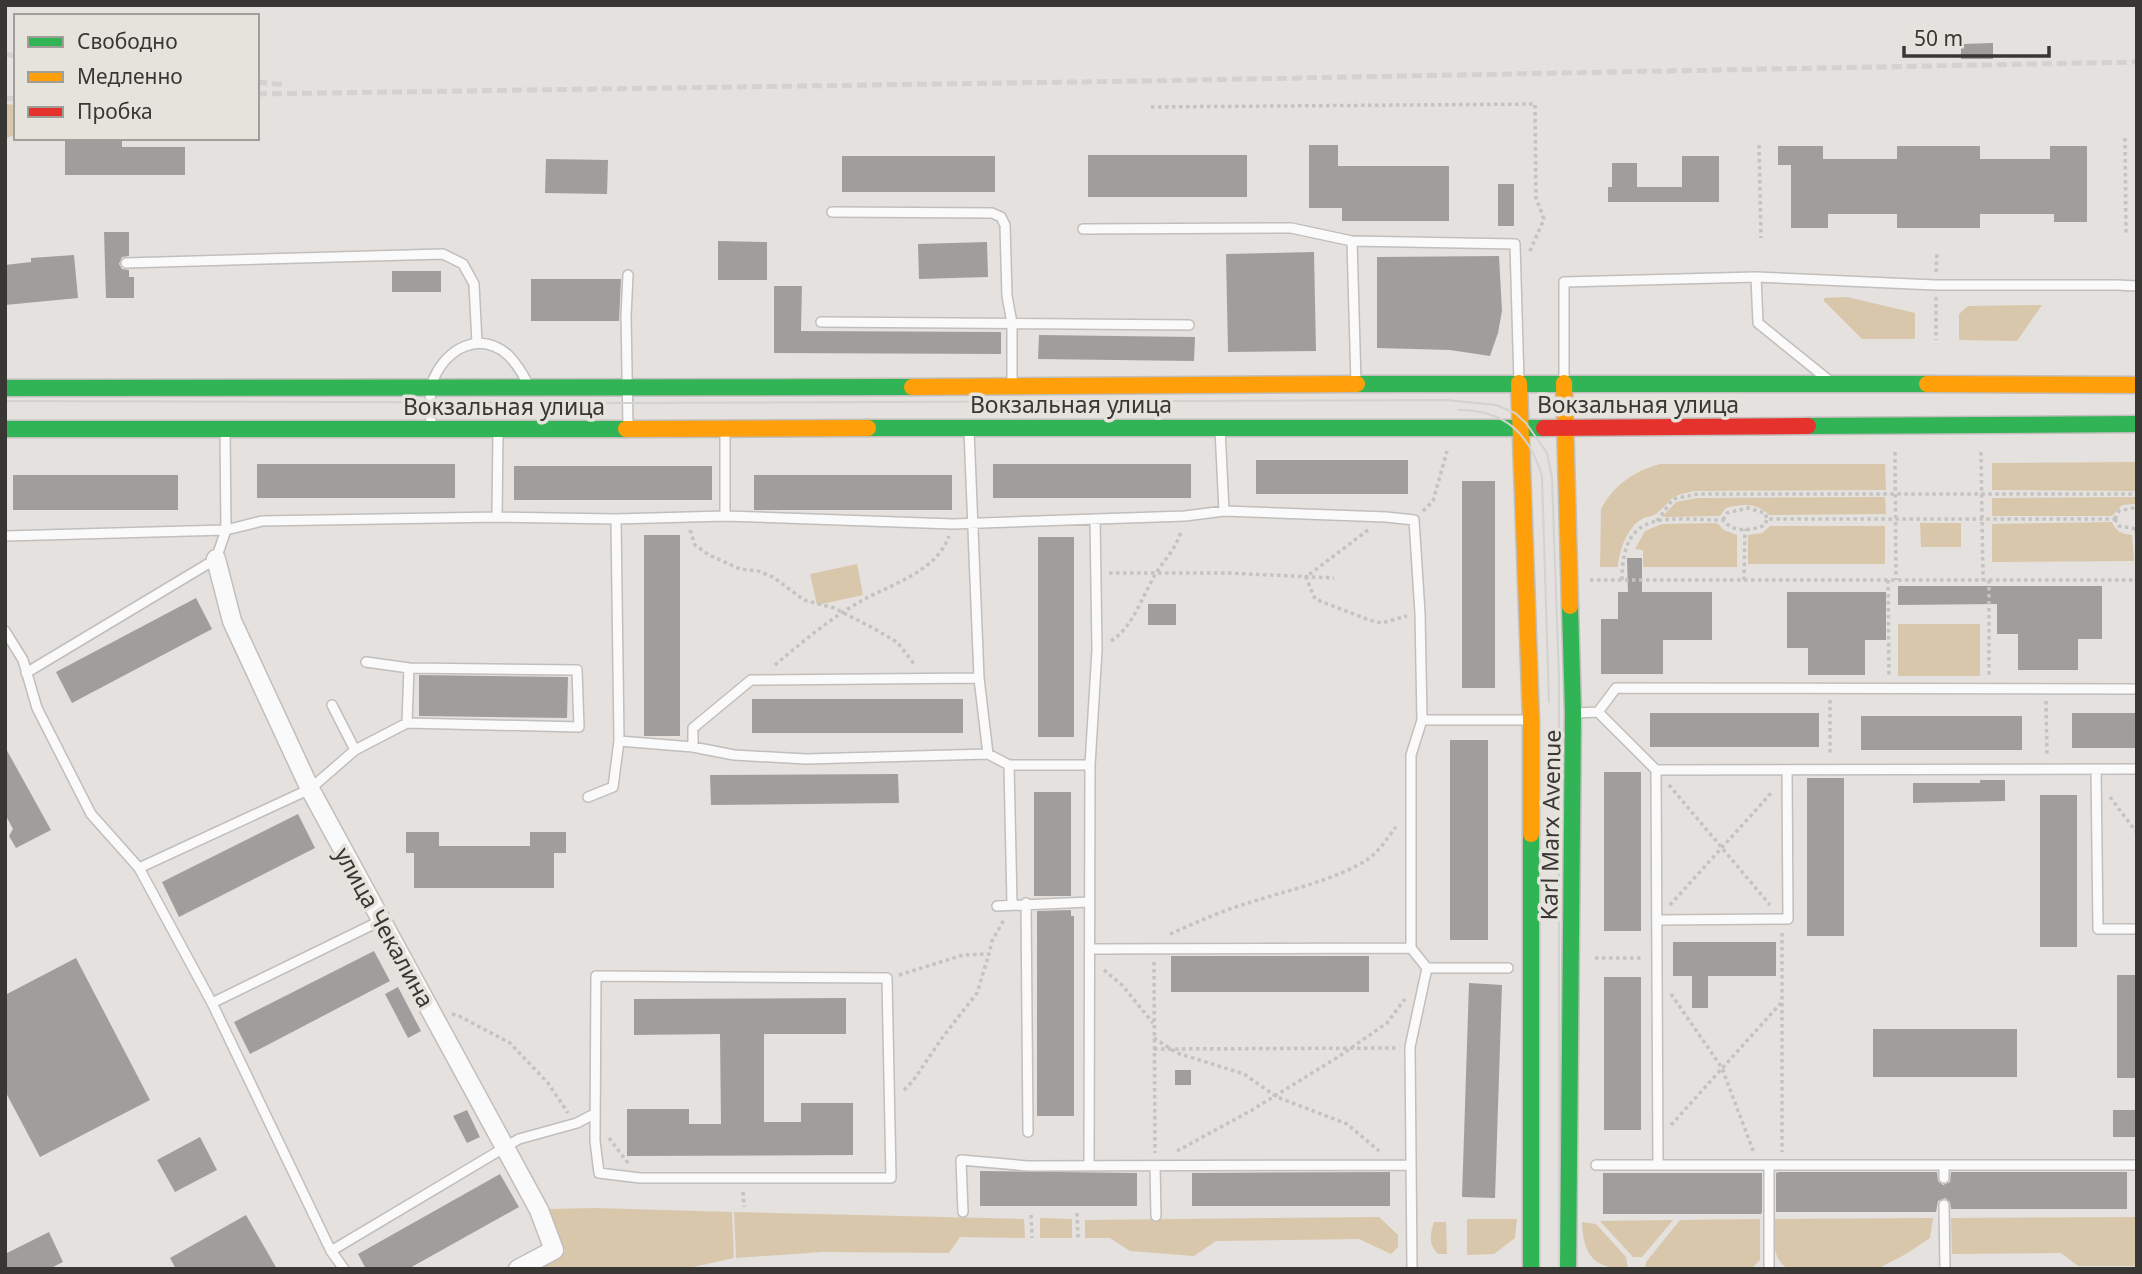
<svg xmlns="http://www.w3.org/2000/svg" width="2142" height="1274" viewBox="0 0 2142 1274" font-family="'Noto Sans',sans-serif">
  <rect width="100%" height="100%" fill="#e4e1de"/>
  <path fill="#d9c7ab" d="M5 104 16 105V135L5 138Z
    M1847 297 1915 313V339H1862L1824 301V298Z
    M2042 305 2017 341 1959 340V314L1968 306Z
    M2137 462V491L1992 490V463Z
    M1660 464H1885L1886 490 1694 491C1667 497 1676 497 1657 513 1653 517 1647 516 1642 519 1627 527 1619 551 1618 567H1600L1601 509C1614 485 1634 471 1660 464Z
    M1885 497 1886 514 1769 515C1757 502 1741 504 1726 508L1720 516 1662 517 1676 502 1697 498Z
    M2137 497V504L2122 505 2112 516H1992V498Z
    M2112 522C2116 532 2122 534 2132 535L2134 561 1992 562V524Z
    M1717 523 1724 530 1737 535V567H1643V550L1635 549 1645 531 1662 524Z
    M1920 523H1961V547H1921Z
    M1770 526H1885V564H1748V535L1762 533Z
    M857 564 863 595 817 605 810 574Z
    M1898 624H1980V676H1898Z
    M596 1208 732 1212 734 1258 684 1269H536L565 1251 548 1209Z
    M734 1212 1024 1219 1025 1238 960 1237 949 1253 822 1252 736 1258Z
    M1379 1217 1398 1235V1247L1391 1254 1359 1239 1216 1241 1194 1256 1130 1251 1110 1238H1085V1220Z
    M2137 1217V1266H2078L2061 1253 1952 1254 1951 1218Z
    M1040 1218 1072 1219V1238H1040Z
    M1933 1218 1930 1238 1906 1254 1879 1268 1789 1269C1770 1259 1775 1238 1774 1219Z
    M1467 1219H1517L1515 1238 1494 1254 1467 1255Z
    M1760 1219V1260L1751 1269H1645L1646 1262 1680 1220Z
    M1673 1220 1642 1257H1633L1600 1221Z
    M1434 1222H1446L1447 1254H1438C1428 1243 1430 1235 1434 1222Z
    M1582 1222 1596 1224 1626 1257 1628 1269C1593 1269 1583 1254 1582 1222Z"/>
  <path fill="#a09e9d" d="M1993 43V59H1961V44Z
    M65 138H122V147H185V175H65Z
    M1309 145H1338V166H1449V221H1342V208H1309Z
    M1778 146H1823V159H1897V146H1980V159H2050V146H2087V222H2054V214H1980V228H1897V214H1828V228H1791V165H1778Z
    M1088 155H1247V197H1088Z
    M842 156H995V192H842Z
    M1682 156H1719V202H1608V187H1612V163H1637V187H1682Z
    M546 159 608 160 607 194 545 193Z
    M1498 184H1514V226H1498Z
    M104 232H129V256L122 257 119 264 122 269 129 270V277H134V298H106Z
    M718 241 767 242V280H718Z
    M987 242 988 277 919 279 918 244Z
    M1314 252 1316 351 1228 352 1226 254Z
    M74 255 78 298 5 305V265L31 262V258Z
    M1499 256 1502 311 1498 333 1490 356 1450 350 1377 348V257Z
    M392 271H441V292H392Z
    M531 279H621L619 321H531Z
    M774 286H802L801 331 1001 332V354L774 353Z
    M1039 335 1195 337 1194 361 1038 359Z
    M1256 460H1408V494H1256Z
    M257 464H455V498H257Z
    M993 464H1191V498H993Z
    M514 466H712V500H514Z
    M13 475H178V510H13Z
    M754 475H952V510H754Z
    M1462 481H1495V688H1462Z
    M644 535H680V736H644Z
    M1038 537H1074V737H1038Z
    M1627 558H1642V592H1712V640H1663V674H1601V619H1618V592H1628Z
    M1898 586H2102V639H2078V670H2018V634H1997V604L1898 605Z
    M1787 592H1886V640H1865V675H1808V648H1787Z
    M196 598 212 629 72 703 56 672Z
    M1148 604H1176V625H1148Z
    M419 675 568 677 567 718 419 716Z
    M752 699H963V733H752Z
    M1650 713H1819V747H1650Z
    M2072 713H2137V748H2072Z
    M1861 716H2022V750H1861Z
    M1450 740H1488V940H1450Z
    M5 747 51 830 16 848 9 836 13 829 5 814Z
    M1604 772H1641V931H1604Z
    M898 774 899 803 711 805 710 775Z
    M1807 778H1844V936H1807Z
    M1980 780H2005V801L1913 803V783H1980Z
    M1034 792H1071V896H1034Z
    M2040 795H2077V947H2040Z
    M298 814 315 848 179 917 162 882Z
    M406 832H439V846H530V832H566V853H554V888H414V853H406Z
    M1071 910V916H1074V1116H1037V911Z
    M1673 942H1776V976H1708V1008H1692V976H1673Z
    M374 951 390 981 250 1054 234 1022Z
    M1171 956H1369V992H1171Z
    M76 958 150 1100 40 1157 5 1091V995Z
    M2117 975H2137V1078H2117Z
    M1604 977H1641V1130H1604Z
    M1469 983 1502 985 1495 1198 1462 1197Z
    M398 987 421 1031 408 1038 385 994Z
    M846 998V1034H764V1122H801V1103H853V1155L627 1156V1109H689V1124H721L720 1034 634 1035V999Z
    M1873 1029H2017V1077H1873Z
    M1175 1070H1191V1085H1175Z
    M467 1110 480 1137 467 1143 453 1116Z
    M2113 1110H2137V1137H2113Z
    M200 1137 217 1170 175 1192 157 1160Z
    M980 1171 1137 1173V1206H980Z
    M1390 1172V1206H1192V1173Z
    M1779 1172H1937L1938 1181 1943 1185 1950 1182 1951 1172H2127V1209H1951L1950 1202 1945 1198 1938 1201 1936 1212H1776V1173Z
    M1603 1173H1762V1212L1761 1214H1603Z
    M500 1174 519 1207 408 1269H366L358 1254Z
    M246 1215 277 1269H176L170 1258Z
    M49 1232 63 1262 49 1269H5V1254Z"/>
  <g fill="none" stroke-linecap="round" stroke-linejoin="round">
    <g stroke="#c1bebc" stroke-width="12">
      <path id="lane" d="M832 212 992 213 1001 217 1005 225 1007 296 1012 323V384
        M1083 229 1291 228 1352 241 1515 244 1519 382
        M1352 241 1356 383
        M126 263 443 254 463 264 474 284 477 343
        M1756 277 1935 285H2117L2137 286
        M821 322 1189 325
        M1564 380V282L1756 277 1758 323 1826 378
        M628 426 626 316 628 275
        M431 427C431 411 428 393 434 378 447 349 479 330 508 355 516 363 524 376 529 386
        M1220 429 1224 511
        M969 430 979 678 988 754
        M725 431V516
        M497 517 498 431
        M5 536 226 530 262 521 497 517 616 519 725 516 953 524 1185 516 1224 511 1386 517 1414 520 1420 613 1422 720 1411 755V948L1427 968 1410 1047 1412 1269
        M5 631 23 660 37 708 91 814 139 868 212 1003 331 1251 344 1269
        M366 662 409 668 577 670 579 727 407 723 409 668
        M26 673 216 559 226 530 225 431
        M1598 712 1656 770 1658 1165
        M1575 713 1598 712 1616 688 2137 689
        M1422 720H1530
        M619 741 693 747 734 755 806 759 988 754 1009 765H1090
        M693 747V728L751 680 979 678
        M355 750 407 723
        M1009 765 1012 904
        M2096 769 2098 929H2137
        M1656 770 2137 769
        M588 797 613 787 619 741 616 519
        M139 868 310 789 355 750 332 705
        M1026 903 1028 1132
        M997 906 1089 902
        M1657 920 1788 919 1787 770
        M1090 949 1411 948
        M1427 968H1508
        M596 976 887 978 891 1178H640L599 1173 595 1141Z
        M212 1003 380 921
        M1596 1165H2137
        M1944 1165V1178
        M1089 1166 1090 765 1097 650 1095 519
        M1155 1166 1156 1216
        M1944 1205 1945 1269
        M963 1212 961 1160 1028 1166 1410 1165
        M331 1251 519 1139 577 1123 594 1114
        M1769 1269V1165"/>
    </g>
    <g stroke="#c1bebc" stroke-width="21">
      <path id="street" d="M216 559 232 621 310 789 539 1210 554 1250 518 1269"/>
    </g>
    <g stroke="#c1bebc" stroke-width="19">
      <path id="fast" d="M1357 384H1927
        M5 388 912 387
        M1808 426 2137 424
        M868 428H1544
        M5 429H626
        M1531 834V1269
        M1568 1269 1573 713 1570 606"/>
    </g>
    <g stroke="#c1bebc" stroke-width="19">
      <path id="slow" d="M1519 383 1531 720V834
        M1564 383 1570 606
        M1927 384 2137 385
        M912 387 1357 384
        M626 429 868 428"/>
    </g>
    <g stroke="#c1bebc" stroke-width="19">
      <path id="jam" d="M1544 428 1808 426"/>
    </g>
    <path stroke="#c3c3c1" stroke-width="3.5" stroke-dasharray="3.5 3.5" stroke-linecap="butt" d="M1151 107 1535 104 1536 198 1544 219 1530 251
      M2125 138 2126 235
      M1759 145 1761 238
      M1936 272 1937 253
      M1936 297V340
      M1895 452 1896 580
      M1981 452 1983 580
      M1423 511 1433 501 1447 451
      M2115 519 2119 526 2137 529
      M2115 519 2119 511 2137 507
      M1723 520 1727 513 1748 508 1765 513 1767 519
      M1657 521 1673 499 1698 494H2137
      M2136 529 2137 541
      M690 530 695 545 709 555 740 569 758 571 773 577 804 600 834 608 873 628 897 642 915 665
      M1368 530 1306 577 1315 599 1369 620 1382 623 1407 616
      M1109 573H1227L1334 578
      M1590 580H2137
      M1622 580C1622 506 1668 520 1723 520 1733 533 1751 531 1765 525L1767 519H2115
      M1744 580 1745 529
      M1888 580 1889 676
      M1989 580V676
      M1111 641C1134 626 1142 596 1156 573 1165 559 1177 547 1181 531
      M775 665C802 642 832 617 863 600 892 584 937 571 949 536
      M1830 700V756
      M2046 701 2047 756
      M1669 785 1770 905
      M2110 797 2137 833
      M1670 905 1773 791
      M1782 933V1152
      M1170 934C1195 923 1219 912 1245 904 1281 892 1337 880 1368 859 1380 851 1387 838 1396 827
      M1595 958H1644
      M1154 962 1155 1153
      M1104 970 1122 985 1153 1023
      M899 975 963 955 989 954 992 941 1005 918
      M1671 994 1722 1068 1754 1153
      M452 1014 459 1016 510 1043 548 1083 568 1113
      M1154 1038 1177 1053 1244 1074 1277 1097 1347 1124 1379 1151
      M1154 1049 1398 1048
      M904 1090 913 1081 942 1038 977 993 989 954
      M1671 1125 1781 1003
      M609 1138 628 1163
      M1177 1151 1252 1110 1338 1057 1387 1023 1405 999
      M743 1192 744 1207
      M1077 1213 1078 1238
      M1031 1215 1032 1238"/>
    <use href="#lane" stroke="#fbfafa" stroke-width="9"/>
    <use href="#street" stroke="#fbfafa" stroke-width="18"/>
    <use href="#fast" stroke="#30b455" stroke-width="16"/>
    <use href="#slow" stroke="#ff9f0a" stroke-width="16"/>
    <use href="#jam" stroke="#e5322d" stroke-width="16"/>
    <path stroke="#d2d2d0" stroke-width="2" d="M5 401 629 403 1446 400 1496 405 1515 413 1526 423 1547 453 1552 478 1559 678V1269
      M1458 410C1505 410 1529 433 1542 476L1549 702"/>
    <path stroke="#d2d2d0" stroke-width="5" stroke-dasharray="10 5" stroke-linecap="butt" d="M5 54 16 56
      M257 82 287 85
      M257 94 1142 81 2137 62
      M5 99 16 98"/>
  </g>
  <g text-anchor="middle" dominant-baseline="central" stroke-width="7" stroke-linejoin="round" paint-order="stroke">
    <g font-size="23" fill="#383734" stroke="#e6e2dc">
      <text x="1071" y="404">Вокзальная улица</text>
      <text x="1638" y="404">Вокзальная улица</text>
      <text x="504" y="406">Вокзальная улица</text>
      <text transform="translate(1550 825) rotate(-89)">Karl Marx Avenue</text>
      <text transform="translate(385 927) rotate(61)">улица Чекалина</text>
    </g>
  </g>
  <rect width="2142" height="1274" fill="none" stroke="#383734" stroke-width="14"/>
  <rect x="14" y="14" width="245" height="126" fill="#e6e2dc" stroke="#a09e99" stroke-width="2"/>
  <rect x="28" y="37" width="35" height="10" fill="#30b455" stroke="#a09e99" stroke-width="2"/>
  <text x="77" y="49" font-size="21" fill="#383734">Свободно</text>
  <rect x="28" y="72" width="35" height="10" fill="#ff9f0a" stroke="#a09e99" stroke-width="2"/>
  <text x="77" y="84" font-size="21" fill="#383734">Медленно</text>
  <rect x="28" y="107" width="35" height="10" fill="#e5322d" stroke="#a09e99" stroke-width="2"/>
  <text x="77" y="119" font-size="21" fill="#383734">Пробка</text>
  <path d="M1904 46v10h145v-10" fill="none" stroke="#383734" stroke-width="3.5"/>
  <text x="1914" y="46" font-size="21" fill="#383734" stroke="#e6e2dc" stroke-width="5" paint-order="stroke">50 m</text>
</svg>
